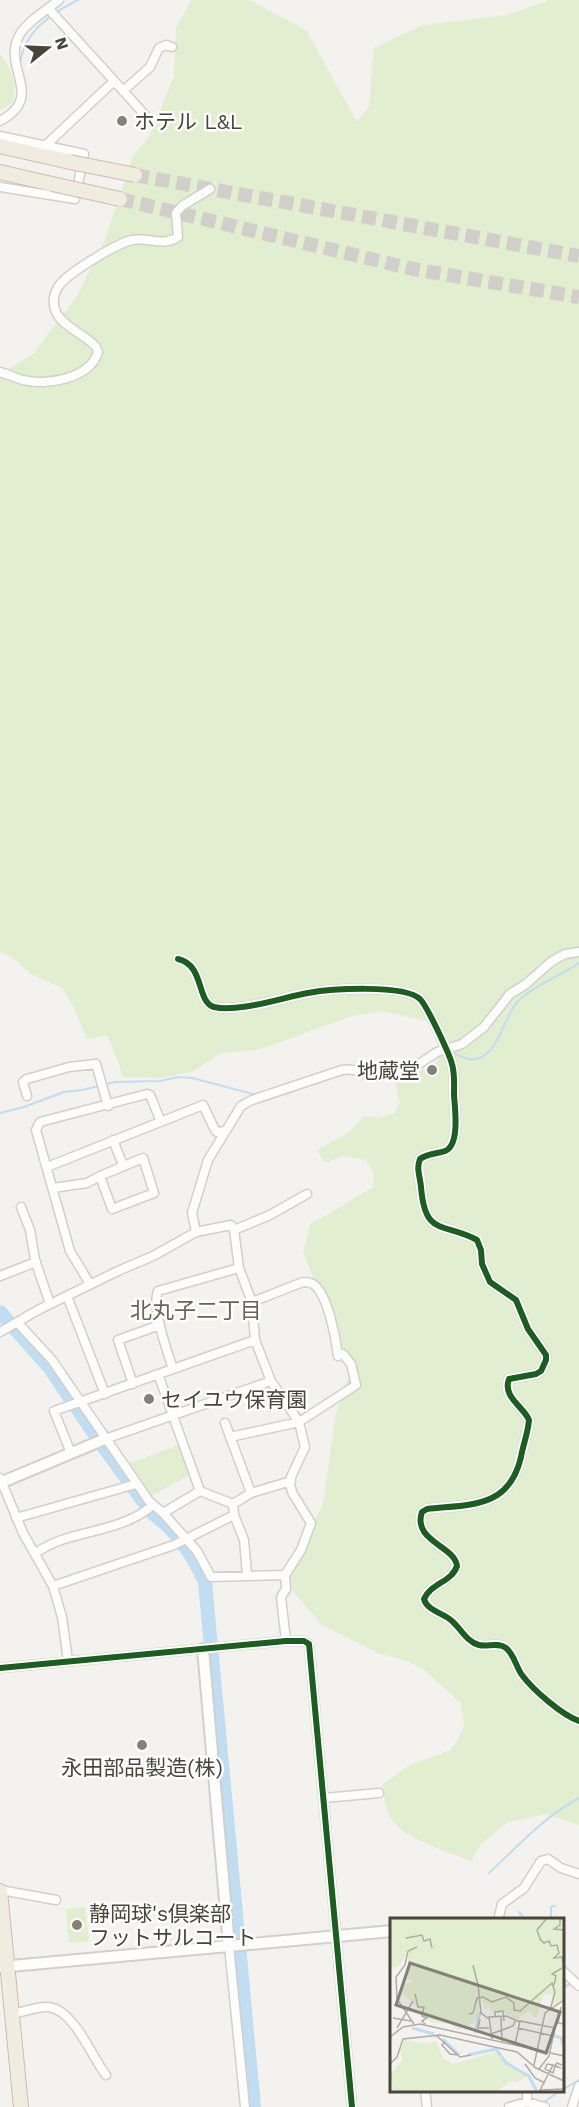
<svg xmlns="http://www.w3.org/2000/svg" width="579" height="2107" viewBox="0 0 579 2107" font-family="'Work Sans','Noto Sans JP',sans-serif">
  <rect width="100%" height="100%" fill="#f4f2ee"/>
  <path fill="#e1eecf" d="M192 0H249L306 30 357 122 369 106 374 48 423 25 507 15 549 0H579V1825L546 1814 508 1822 482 1843 471 1861C449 1852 402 1839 390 1817 385 1807 384 1796 382 1785L408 1766 450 1750 458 1740 464 1726 461 1703 422 1668 407 1661 378 1653 322 1625 288 1585 289 1576 323 1504 336 1413 354 1360 341 1347 331 1306 314 1280 303 1252 311 1223 327 1215 373 1187 374 1174 366 1160 343 1156 325 1163 317 1150 348 1133 364 1116 379 1118 396 1112 400 1103 395 1082 405 1079 438 1061C441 1045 435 1035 427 1021L381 1011 352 1016 267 1047 250 1051 220 1053 194 1071 161 1078 122 1077 120 1067 107 1035 87 1039 73 1006 62 988 32 975 12 957 0 952V374L33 354 77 296 105 240 133 156 149 137 174 76 176 27Z
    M0 54C12 69 17 82 13 102L0 111Z
    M179 1445 191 1474 152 1496 130 1463Z
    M85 1907 89 1941 69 1943 66 1909Z"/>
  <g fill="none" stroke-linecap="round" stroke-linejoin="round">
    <path stroke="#c0ddf1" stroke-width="2" d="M20 63C25 31 50 14 78 0
      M452 1053C457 1054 463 1058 469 1059 499 1063 503 1013 520 999 537 984 560 976 579 963
      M417 1069 440 1055
      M0 1113 24 1107 64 1092 82 1090 115 1082 160 1081 178 1077 192 1078 257 1095
      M489 1873C517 1847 545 1816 579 1798
      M519 1912 526 1920
      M551 1920V1907L555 1906
      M562 1988 570 1984
      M562 2090 579 2080
      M543 2103 561 2090"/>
    <path stroke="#c0ddf1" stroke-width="14" d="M0 1312 49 1367 96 1436
      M103 1446 152 1513C177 1530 193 1556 205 1582L254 2107"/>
    <path stroke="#d2cfca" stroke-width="14" stroke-dasharray="14 7" stroke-linecap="butt" d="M135 175 579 256
      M120 199 413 269 579 297"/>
    <g stroke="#d2d0cb" stroke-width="11">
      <path id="minor" d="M48 8 146 116
        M123 91 150 67 159 48 166 45 172 47
        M0 121C47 96 0 67 20 34 28 21 47 10 59 0
        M0 136 84 154 75 199 0 187
        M46 145 114 81
        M0 372C8 374 15 378 23 380 46 386 90 379 98 352L96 347C86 335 69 330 60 318 52 309 52 297 58 287 67 273 116 244 132 240 149 237 162 247 178 237L176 213 182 206 210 189
        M178 959C205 965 196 1002 214 1007 238 1013 284 997 308 993 330 989 404 984 420 999 427 1006 449 1053 452 1064 455 1074 454 1085 454 1095 455 1109 460 1145 445 1151 437 1154 428 1153 420 1159 416 1169 420 1176 421 1187 425 1237 443 1222 477 1240L481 1250 482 1264 490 1282 516 1300 528 1329 546 1355V1360L541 1371 536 1374 509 1379C502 1397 524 1407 529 1420 528 1433 523 1445 521 1457 509 1509 470 1504 427 1509L422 1512C412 1541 455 1546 457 1566 452 1582 431 1583 424 1599 427 1611 444 1613 452 1621 461 1629 467 1642 479 1645 488 1647 498 1642 506 1648 514 1654 516 1667 522 1675 533 1690 562 1715 579 1721
        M27 1096 23 1082 27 1079 69 1067 96 1064 108 1106
        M113 1140 123 1165
        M143 1158 154 1193 112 1209 100 1176Z
        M47 1167 203 1105 215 1130 217 1132 225 1131
        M53 1188 87 1183 100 1176
        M21 1207 30 1230 35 1260 50 1304
        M234 1230 270 1215 307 1194
        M196 1232 192 1213 208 1160 241 1106 252 1100 342 1070C357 1067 366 1077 380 1077L416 1066 437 1052 462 1044 484 1027 510 994 526 984 552 961 565 954 579 952
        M0 1276 36 1262
        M90 1284 70 1251 36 1130 40 1122 147 1094 150 1095 161 1122
        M67 1296 105 1394
        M18 1323 52 1360 149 1501 163 1513 197 1551 211 1577 285 1575
        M0 1332 38 1310 118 1271 153 1256 196 1232 231 1225 234 1230 239 1268 252 1302 255 1340 271 1381 299 1422 305 1447 291 1477 290 1485 293 1494 311 1523 301 1550 285 1575 286 1589 281 1597 286 1641
        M173 1369C167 1351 151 1307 158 1291L239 1268
        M158 1374 200 1491 233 1504
        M133 1384 118 1340 160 1325
        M225 1423 251 1493
        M230 1437 299 1422 356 1385 351 1364 343 1354 338 1356C336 1339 328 1294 313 1284 311 1283 305 1282 303 1282L252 1302
        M105 1439 271 1381
        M71 1453 54 1411 255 1340
        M0 1478 23 1533 53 1586 62 1617 68 1661
        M163 1513 200 1491
        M16 1518 136 1484
        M36 1553C65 1532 102 1534 133 1518 140 1515 147 1510 153 1505
        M247 1575 244 1540 234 1515 233 1504 251 1493 291 1481
        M53 1586 174 1545 234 1515
        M0 1668 286 1641H304L309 1644 352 2107
        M324 1798 379 1793
        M0 1890 56 1900
        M498 1920 502 1904 524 1888 541 1861 548 1859 561 1868 579 1874
        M229 1946 245 2107
        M562 1970 579 1986
        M12 2014C23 2012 38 2006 49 2007 75 2011 91 2056 106 2075
        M425 2090 427 2107
        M527 2102V2090
        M509 2107 527 2102 545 2107
        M572 2107 579 2086"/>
    </g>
    <g stroke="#d2d0cb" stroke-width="14">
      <path id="tertiary" d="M0 1483 105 1439
        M203 1649 229 1946
        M0 1967 392 1931"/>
    </g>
    <g stroke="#ccbfa9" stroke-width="16">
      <path id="trunk" d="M0 146 70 162
        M0 172 52 184
        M0 1891 21 2107"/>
    </g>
    <use href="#minor" stroke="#fdfdfc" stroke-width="8"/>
    <use href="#tertiary" stroke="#fdfdfc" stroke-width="10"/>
    <use href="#trunk" stroke="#f0ece0" stroke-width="14"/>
    <g stroke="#ccbfa9" stroke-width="16" stroke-linecap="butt">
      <path id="trunk-bridge" d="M70 162 135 175
        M52 184 120 199"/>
    </g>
    <use href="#trunk-bridge" stroke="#f0ece0" stroke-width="14"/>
    <g stroke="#fff" stroke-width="10">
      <path id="cycleway" d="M178 959C205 965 196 1002 214 1007 238 1013 284 997 308 993 330 989 404 984 420 999 427 1006 449 1053 452 1064 455 1074 454 1085 454 1095 455 1109 460 1145 445 1151 437 1154 428 1153 420 1159 416 1169 420 1176 421 1187 425 1237 443 1222 477 1240L481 1250 482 1264 490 1282 516 1300 528 1329 546 1355V1360L541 1371 536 1374 509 1379C502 1397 524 1407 529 1420 528 1433 523 1445 521 1457 509 1509 470 1504 427 1509L422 1512C412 1541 455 1546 457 1566 452 1582 431 1583 424 1599 427 1611 444 1613 452 1621 461 1629 467 1642 479 1645 488 1647 498 1642 506 1648 514 1654 516 1667 522 1675 533 1690 562 1715 579 1721
        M0 1668 286 1641H304L309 1644 352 2107"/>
    </g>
    <use href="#cycleway" stroke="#1b5e20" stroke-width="6"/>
  </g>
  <g fill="#868178" stroke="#fff" stroke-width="2">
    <circle cx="122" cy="121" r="6"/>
    <circle cx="432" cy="1070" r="6"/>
    <circle cx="149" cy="1399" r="6"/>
    <circle cx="142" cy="1745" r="6"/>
    <circle cx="77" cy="1925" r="6"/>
  </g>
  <g text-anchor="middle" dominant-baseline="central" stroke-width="5" stroke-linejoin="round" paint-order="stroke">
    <g font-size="21" fill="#4b4439" stroke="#fff" text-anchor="start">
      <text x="134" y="121">ホテル L&amp;L</text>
      <text x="420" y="1070" text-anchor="end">地蔵堂</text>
      <text x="161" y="1399">セイユウ保育園</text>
      <text x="142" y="1767" text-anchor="middle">永田部品製造(株)</text>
      <text x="89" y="1913">静岡球's倶楽部<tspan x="89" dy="24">フットサルコート</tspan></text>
    </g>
    <g font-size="22" fill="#6e6250" stroke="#fff">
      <text x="196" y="1310">北丸子二丁目</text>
    </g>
  </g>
  <g transform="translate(390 1918)">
    <rect width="174" height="174" fill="#f4f2ee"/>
    <path d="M0 0H174V83L163 88 162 76 154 77 146 100 138 93 126 103 115 95 102 94 99 87 96 91 91 80 86 103 69 112 59 106 41 104 11 73 16 66 23 64 18 61V34L8 49 0 51ZM14 122 38 126 46 123 53 140 63 146 106 134 137 158 128 164 119 163 107 174H4L0 156 13 142 10 134Z" fill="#e1eecf"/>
    <path fill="none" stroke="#c0ddf1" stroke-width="3" d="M22 110 44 116M85 115 90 94M162 117 171 120 174 128M53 121 69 137M78 137 106 131 116 145 139 158 147 174"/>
    <path fill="none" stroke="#b0aca6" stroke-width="1.5" d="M157 0 147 12 150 21 154 25 159 23 161 28 167 27 169 35 164 40 172 39 174 52M170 0V7L164 11 174 12M16 20 32 17 34 23 40 21 42 30M83 47 88 67M88 67 91 95 99 101M164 67 166 58 162 56 172 50M25 76 28 89H34L32 98 37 100 32 103 35 106M171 89 168 105 174 106M79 96 83 95 87 80 93 79 102 84 116 79 124 85V92L130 93 162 65 165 74 160 92M105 99V94L113 93 114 103M111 99 112 124M3 100 21 103M90 101 88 110H99M24 106 7 81 6 59 15 47 18 33 27 29M7 110 23 83M128 110 163 118M101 116 123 108 125 103M47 118 70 139 81 137M0 119 13 109 30 106 174 138M102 121 99 99 116 98 130 104M55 124 52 127 60 136 69 137M125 127 130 103 165 110M0 146 7 139 13 121 50 117 127 134 146 150 174 163M135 146 145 160 155 165M144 147 155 95 174 82M171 150 165 148 163 147 157 146 155 151 163 155 165 148 167 145 172 147M149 151 159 138 166 105M151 172 174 171M149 174 163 147"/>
    <path fill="#868178" fill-opacity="0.15" stroke="#868178" stroke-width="3" d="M20 45 170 94 156 135 6 87Z"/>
    <rect width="174" height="174" fill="none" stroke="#4b4439" stroke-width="3"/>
  </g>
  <g transform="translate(48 48) rotate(72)" stroke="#ffffff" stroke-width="4.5" paint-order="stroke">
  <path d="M0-4.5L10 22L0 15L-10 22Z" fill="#4b4439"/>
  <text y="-9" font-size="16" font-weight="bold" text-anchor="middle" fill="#4b4439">N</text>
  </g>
</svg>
